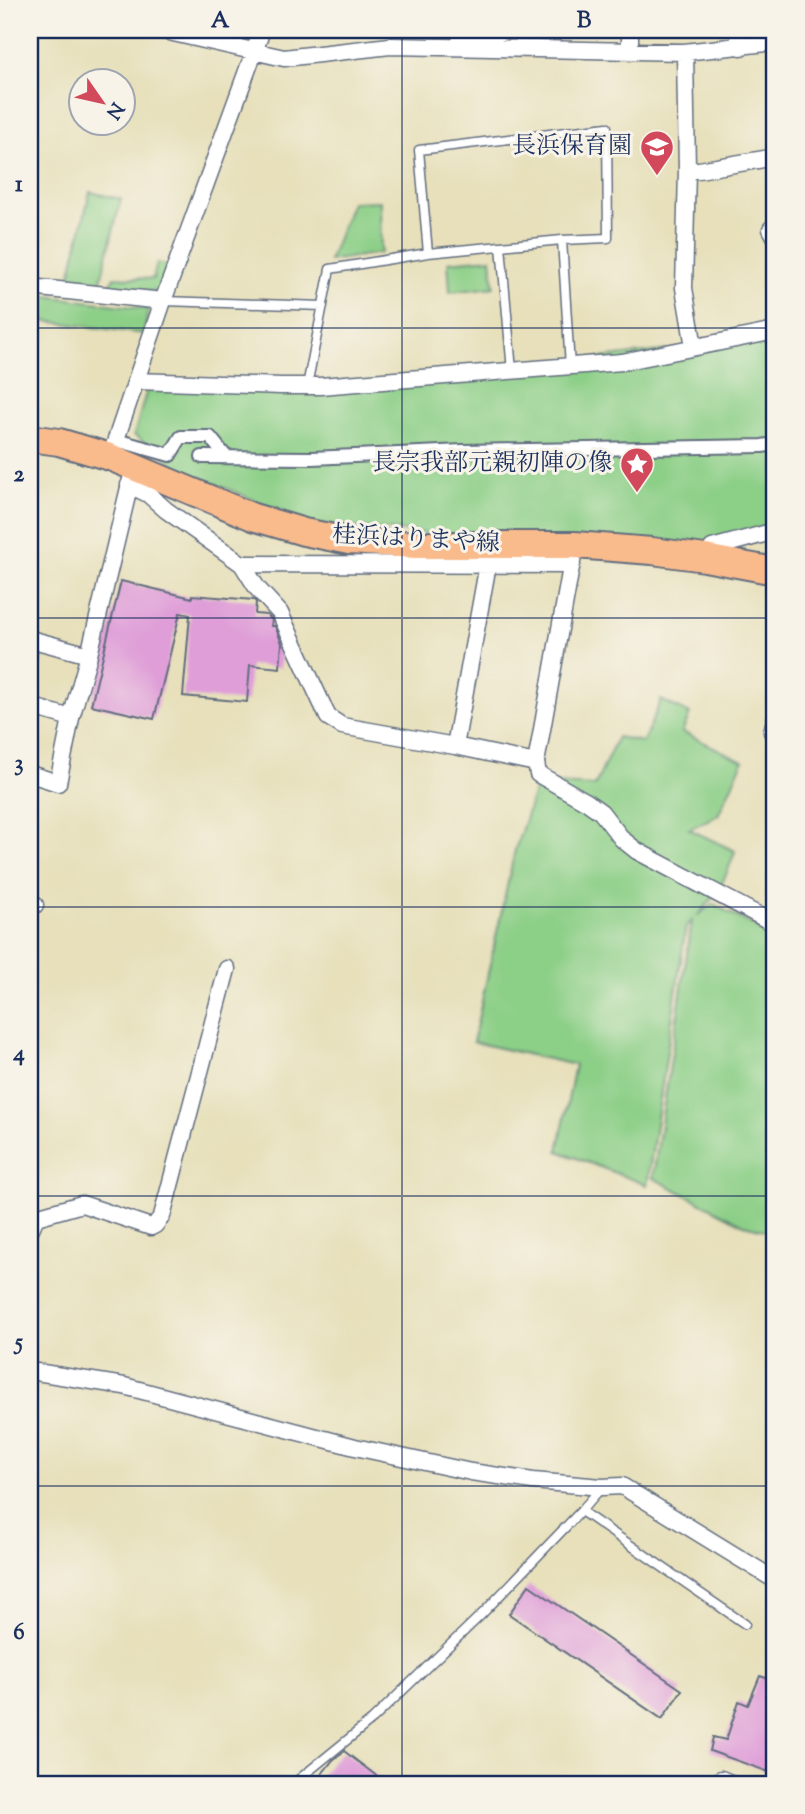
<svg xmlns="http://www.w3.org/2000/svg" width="805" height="1814" viewBox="0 0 805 1814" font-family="'Sorts Mill Goudy','Noto Serif JP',serif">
  <rect width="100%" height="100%" fill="#f7f3e8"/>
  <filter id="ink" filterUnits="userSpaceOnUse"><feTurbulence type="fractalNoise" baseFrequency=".0143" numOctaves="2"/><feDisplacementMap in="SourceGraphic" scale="14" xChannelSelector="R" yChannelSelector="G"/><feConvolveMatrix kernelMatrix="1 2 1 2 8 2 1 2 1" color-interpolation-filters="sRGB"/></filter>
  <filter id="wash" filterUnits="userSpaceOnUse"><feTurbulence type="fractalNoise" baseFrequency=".00686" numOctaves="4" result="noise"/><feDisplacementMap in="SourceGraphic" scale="28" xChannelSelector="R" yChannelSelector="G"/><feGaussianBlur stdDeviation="1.57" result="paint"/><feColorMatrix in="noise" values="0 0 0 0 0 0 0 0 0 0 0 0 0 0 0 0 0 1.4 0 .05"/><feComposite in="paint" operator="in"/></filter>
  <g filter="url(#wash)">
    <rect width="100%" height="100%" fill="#e7e0bb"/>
    <path fill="#8ccf87" stroke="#547f72" stroke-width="2" d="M90 192 121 199 99 288 69 281Z
      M380 201 381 253 329 261 352 202Z
      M491 258 494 287 450 292 448 262Z
      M157 263 168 266 160 292 108 288 114 277 153 279Z
      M30 294 148 309 144 334 30 319Z
      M775 338V524L696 546 466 536 311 524 181 469 134 435 149 382 308 391Z
      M30 651 43 655 30 694Z
      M661 700 690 714 682 732 743 761 718 815 689 829 735 851C725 881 719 892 697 916L713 904 775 937V1233L744 1225 653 1178 692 921 686 926 647 1185 558 1151 575 1065 473 1042 515 850 537 783 595 786 617 737 643 742Z"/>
    <g id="blocks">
      <path fill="#df9ed8" d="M121 581 192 598V595L254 600 256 602 255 614 267 615 272 620 271 626H275L282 643 280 668 250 665 247 702 183 696 190 615 180 613 154 719 91 705Z
        M529 1585 682 1690 662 1719 509 1614Z
        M760 1676 775 1681V1774L710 1751 713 1737 726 1740 739 1701 748 1705Z
        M344 1751 387 1784H314L333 1760Z"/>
    </g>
  </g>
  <g filter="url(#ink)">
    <use href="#blocks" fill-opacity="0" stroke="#626d7f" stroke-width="2"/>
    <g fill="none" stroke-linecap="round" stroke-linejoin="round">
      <g stroke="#626d7f" stroke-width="11">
        <path id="service" d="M562 240 428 253 419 150 607 127 608 238 562 240 570 367
          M501 246 512 371
          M163 301 323 306
          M307 386 330 269 428 253
          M581 1511 745 1624
          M293 1784 373 1719 483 1613 581 1511 602 1487"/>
      </g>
      <g stroke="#626d7f" stroke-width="16">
        <path id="pedestrian" d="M116 440 170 455 181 437H210L226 457
          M202 457 312 458 463 451 762 446 775 444"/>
      </g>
      <g stroke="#626d7f" stroke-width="19">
        <path id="minor" d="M160 30 284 58 390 46 684 52 775 42
          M630 30V52
          M737 30 741 47
          M460 41 512 30
          M685 52 687 170H699L775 157
          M687 170 684 288 694 347
          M771 229 775 236
          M30 287 163 301
          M137 381 281 386H320L622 362 775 331
          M110 457 163 301 262 30
          M129 485 148 494 166 510 242 564 257 588 280 613 328 717 342 726 455 746 536 763
          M575 545 536 763 538 774 587 802 601 812 622 839 637 851 775 924
          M705 558 712 548 775 531
          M242 564 572 565
          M30 639 89 655
          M30 706 71 718
          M775 720 772 732 775 733
          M455 746 488 564
          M30 774 58 783 71 718 89 655 132 475
          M30 904 35 905
          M30 1231 36 1217 82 1204 151 1227 155 1225 162 1216 227 969
          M30 1371 124 1386 355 1447 471 1472 533 1481 602 1487 622 1486 775 1580
          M721 1779 733 1784"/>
      </g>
      <g stroke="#626d7f" stroke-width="30">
        <path id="primary" d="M30 438 59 442 110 457 253 517 304 532 349 541 416 545H575L652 551 705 558 775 571"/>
      </g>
      <use href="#service" stroke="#fff" stroke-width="8"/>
      <use href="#pedestrian" stroke="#fff" stroke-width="12"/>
      <use href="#minor" stroke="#fff" stroke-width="16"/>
      <use href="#primary" stroke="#fabb8c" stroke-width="26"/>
    </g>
  </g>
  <path fill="none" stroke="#1b2f5e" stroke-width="2" stroke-opacity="0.55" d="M402 30V1784M30 328H775M30 618H775M30 907H775M30 1196H775M30 1486H775"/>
  <defs>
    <g id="school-pin" transform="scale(1.75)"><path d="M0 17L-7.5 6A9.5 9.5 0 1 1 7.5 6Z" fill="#d1495b" stroke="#f7f3e8"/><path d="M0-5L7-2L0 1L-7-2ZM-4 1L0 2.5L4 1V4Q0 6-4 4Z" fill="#fff"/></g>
    <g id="sight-pin" transform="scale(1.75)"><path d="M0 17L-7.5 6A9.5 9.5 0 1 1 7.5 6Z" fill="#d1495b" stroke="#f7f3e8"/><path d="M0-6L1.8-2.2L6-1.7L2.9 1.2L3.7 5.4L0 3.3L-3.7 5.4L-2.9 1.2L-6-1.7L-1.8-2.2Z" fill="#fff"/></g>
  </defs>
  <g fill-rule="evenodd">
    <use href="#school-pin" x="657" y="147"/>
    <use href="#sight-pin" x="637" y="464"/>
  </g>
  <g text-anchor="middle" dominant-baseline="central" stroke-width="6" stroke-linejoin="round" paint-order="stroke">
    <g font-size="24" fill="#1b2f5e" stroke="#f7f3e8" text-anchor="end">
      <text x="632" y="147">長浜保育園</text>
      <text x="612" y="464">長宗我部元親初陣の像</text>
    </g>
    <g font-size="24" fill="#1b2f5e" stroke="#f7f3e8">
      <text transform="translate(416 540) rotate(3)">桂浜はりまや線</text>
    </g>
  </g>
  <rect width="805" height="1814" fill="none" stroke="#f7f3e8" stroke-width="77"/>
  <g transform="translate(102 102) rotate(124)"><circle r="33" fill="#f7f3e8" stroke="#9fa5b1" stroke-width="2"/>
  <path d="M0-5L12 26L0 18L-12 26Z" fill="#d1495b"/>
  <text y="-10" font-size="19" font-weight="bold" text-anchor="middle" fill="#1b2f5e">N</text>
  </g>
  <rect x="38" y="38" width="728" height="1738" fill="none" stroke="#1b2f5e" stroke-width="2.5"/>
  <g font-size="23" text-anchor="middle" font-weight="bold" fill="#1b2f5e">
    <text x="220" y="27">A</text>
    <text x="584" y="27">B</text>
    <text x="19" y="191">1</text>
    <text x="19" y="481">2</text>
    <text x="19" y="770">3</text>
    <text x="19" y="1060">4</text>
    <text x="19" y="1349">5</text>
    <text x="19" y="1639">6</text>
  </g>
</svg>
